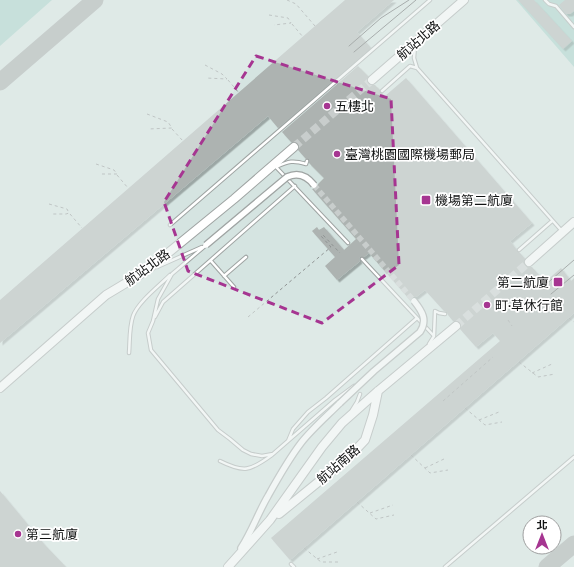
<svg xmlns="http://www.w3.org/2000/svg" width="574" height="567" viewBox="0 0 574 567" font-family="Cabin,'Noto Sans TC',sans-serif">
  <defs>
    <filter id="shadow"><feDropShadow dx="2.5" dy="2.5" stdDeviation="0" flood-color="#0004"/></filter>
  </defs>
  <rect width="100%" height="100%" fill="#e8eeed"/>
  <path fill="#d5e4e1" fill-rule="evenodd" d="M0 0H574V567H0ZM530 523H554V547H530Z"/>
  <path fill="#a0cfc6" d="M0 0H52L0 46Z
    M516 0H574V67Z"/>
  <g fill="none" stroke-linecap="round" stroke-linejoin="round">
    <path stroke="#a1a6a5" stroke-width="17" d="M0 82 95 0
      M547 567 574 544"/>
  </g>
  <path fill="#adb3b1" filter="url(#shadow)" d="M345 0H394L357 32 371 48 278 128 268 116 0 343V300Z
    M518 0H534L572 41 563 49Z
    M565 0H574V11L570 14H566L559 5Z
    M358 66 368 76 367 81 368 84 371 85H375L380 90V93L383 94 385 96 406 78 532 223 510 241 516 249 517 251 520 253 525 259 524 263 525 265 528 267H532L545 282 561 268 571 281 574 278V313L290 560 271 538 500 341 493 333 476 347 460 329 461 325 460 322 458 321H453L448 315 447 312 444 311 425 290 416 297H413L410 300 369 253 364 257H360L359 259 360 261 337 280 325 266 335 257 312 231 317 227 319 230 324 227 344 250 356 239 312 189 316 188 318 186V184L324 178 309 163V159H306L298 150 299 146 298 143 295 142H291L282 132Z
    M0 491 44 544 66 567H0Z"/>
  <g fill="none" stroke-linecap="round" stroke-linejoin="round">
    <path stroke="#c8cdcc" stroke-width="5.5" stroke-dasharray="5.5 3" stroke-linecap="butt" d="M314 185 414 301"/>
    <path stroke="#c8cdcc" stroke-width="8" stroke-dasharray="8 4" stroke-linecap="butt" d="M294 147 372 80
      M456 326 529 262"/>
    <g stroke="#9fa4a3" stroke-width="4.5">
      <path id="lane" d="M545 0 549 4 556 6 574 27
        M415 46 414 58 417 68 561 230
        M382 91 410 66 417 68
        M276 167 348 243
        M276 167C289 161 293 160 306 164L307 161
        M170 225 430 0
        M205 246 172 274 158 299 153 321 148 333 151 350 218 430 230 439 243 450 251 454 262 456 273 454 335 400 354 386
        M519 250 552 221
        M362 259 434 336
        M211 261 234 287
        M157 267 202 247
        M224 276 246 257
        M155 317 163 302 295 186
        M429 344 434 336 435 311 439 313 445 314
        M129 353C130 341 129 328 133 316 138 302 159 286 170 275
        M352 410 357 402 360 394
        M288 441 293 429 308 412 326 398 417 318
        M220 461C244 473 250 471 272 455
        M291 564 294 567
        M445 567 574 457"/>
    </g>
    <g stroke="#9fa4a3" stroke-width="8">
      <path id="street" d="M241 548C252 531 258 513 268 496 278 478 288 460 301 443 312 429 327 416 340 403"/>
    </g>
    <g stroke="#9fa4a3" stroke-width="10">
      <path id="secondary" d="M372 80 464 0
        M529 262 574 222
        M0 388 106 295 146 271 234 199 294 147
        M279 514 349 457 365 440 373 415 378 391
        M228 567 270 520 322 447 342 423 378 391 456 326"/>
    </g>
    <path stroke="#8f9393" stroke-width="1" stroke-dasharray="3 3" stroke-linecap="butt" d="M287 0 296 4 315 26
      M269 15 288 18 291 23 274 25
      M292 24 303 37
      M205 65 222 74 227 79 206 78
      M228 80 239 93
      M147 114 168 122 172 128 148 129
      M172 129 183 141
      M96 164 114 170 117 174H99
      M117 175 128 188
      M49 204 67 209 69 213 66 214H52
      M70 214 82 228
      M248 317 331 247 321 236 323 235 340 253
      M569 318 574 322
      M508 320 512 326
      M519 362 538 377 555 374
      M532 373 552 364
      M443 401 493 357
      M465 408 485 425 502 422
      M479 420 499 412
      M411 455 430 473 448 470
      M425 468 444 459
      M357 502 376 519 394 515
      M370 513 393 505
      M304 548 321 562H340
      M317 559 337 552"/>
    <use href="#lane" stroke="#fff" stroke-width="2.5"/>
    <use href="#street" stroke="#fff" stroke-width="5.5"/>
    <use href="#secondary" stroke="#fff" stroke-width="8"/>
    <path stroke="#5a5d5d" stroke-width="1" d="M349 46 381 18 409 0
      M354 52 416 0
      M544 286 574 260
      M551 294 574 275"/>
    <g stroke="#9fa4a3" stroke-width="8" stroke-linecap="butt">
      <path id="street-bridge" d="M206 245 287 177C298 172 307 176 314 185
        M340 403 374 371 420 332C428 320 422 311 414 301"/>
    </g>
    <use href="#street-bridge" stroke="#fff" stroke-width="5.5"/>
  </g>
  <path d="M0 0H574V567H0ZM256 56 391 99 399 265 322 323 188 271 164 202Z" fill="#e8eeed" fill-opacity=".55" fill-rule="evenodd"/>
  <path fill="none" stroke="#a63591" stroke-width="3" stroke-dasharray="8 5" stroke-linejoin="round" d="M256 56 391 99 399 265 322 323 188 271 164 202Z"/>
  <g fill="#a63591" stroke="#fff" stroke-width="1.5">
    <circle cx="327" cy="106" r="4"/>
    <circle cx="337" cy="154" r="4"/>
    <rect x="421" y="195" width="10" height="10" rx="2"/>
    <rect x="553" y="277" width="10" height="10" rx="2"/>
    <circle cx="487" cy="305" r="4"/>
    <circle cx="18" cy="534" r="4"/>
  </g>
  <g text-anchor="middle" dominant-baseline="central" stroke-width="3.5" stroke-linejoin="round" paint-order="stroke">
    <g font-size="13" fill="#101212" stroke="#fff">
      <text transform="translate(418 40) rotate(-41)">航站北路</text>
      <text transform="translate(147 267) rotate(-36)">航站北路</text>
      <text transform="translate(338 464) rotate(-41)">航站南路</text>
    </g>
    <g font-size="13" fill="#101212" stroke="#fff" text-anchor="start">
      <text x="335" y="106">五樓北</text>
      <text x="345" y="154">臺灣桃園國際機場郵局</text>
      <text x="435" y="200">機場第二航廈</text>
      <text x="549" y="282" text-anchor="end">第二航廈</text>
      <text x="495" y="305">町·草休行館</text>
      <text x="26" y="534">第三航廈</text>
    </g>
  </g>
  <g transform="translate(542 535)"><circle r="19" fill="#ffffff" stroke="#9fa0a0"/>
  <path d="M0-3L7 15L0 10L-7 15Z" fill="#a63591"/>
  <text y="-6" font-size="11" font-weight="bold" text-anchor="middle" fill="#101212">北</text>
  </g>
</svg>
